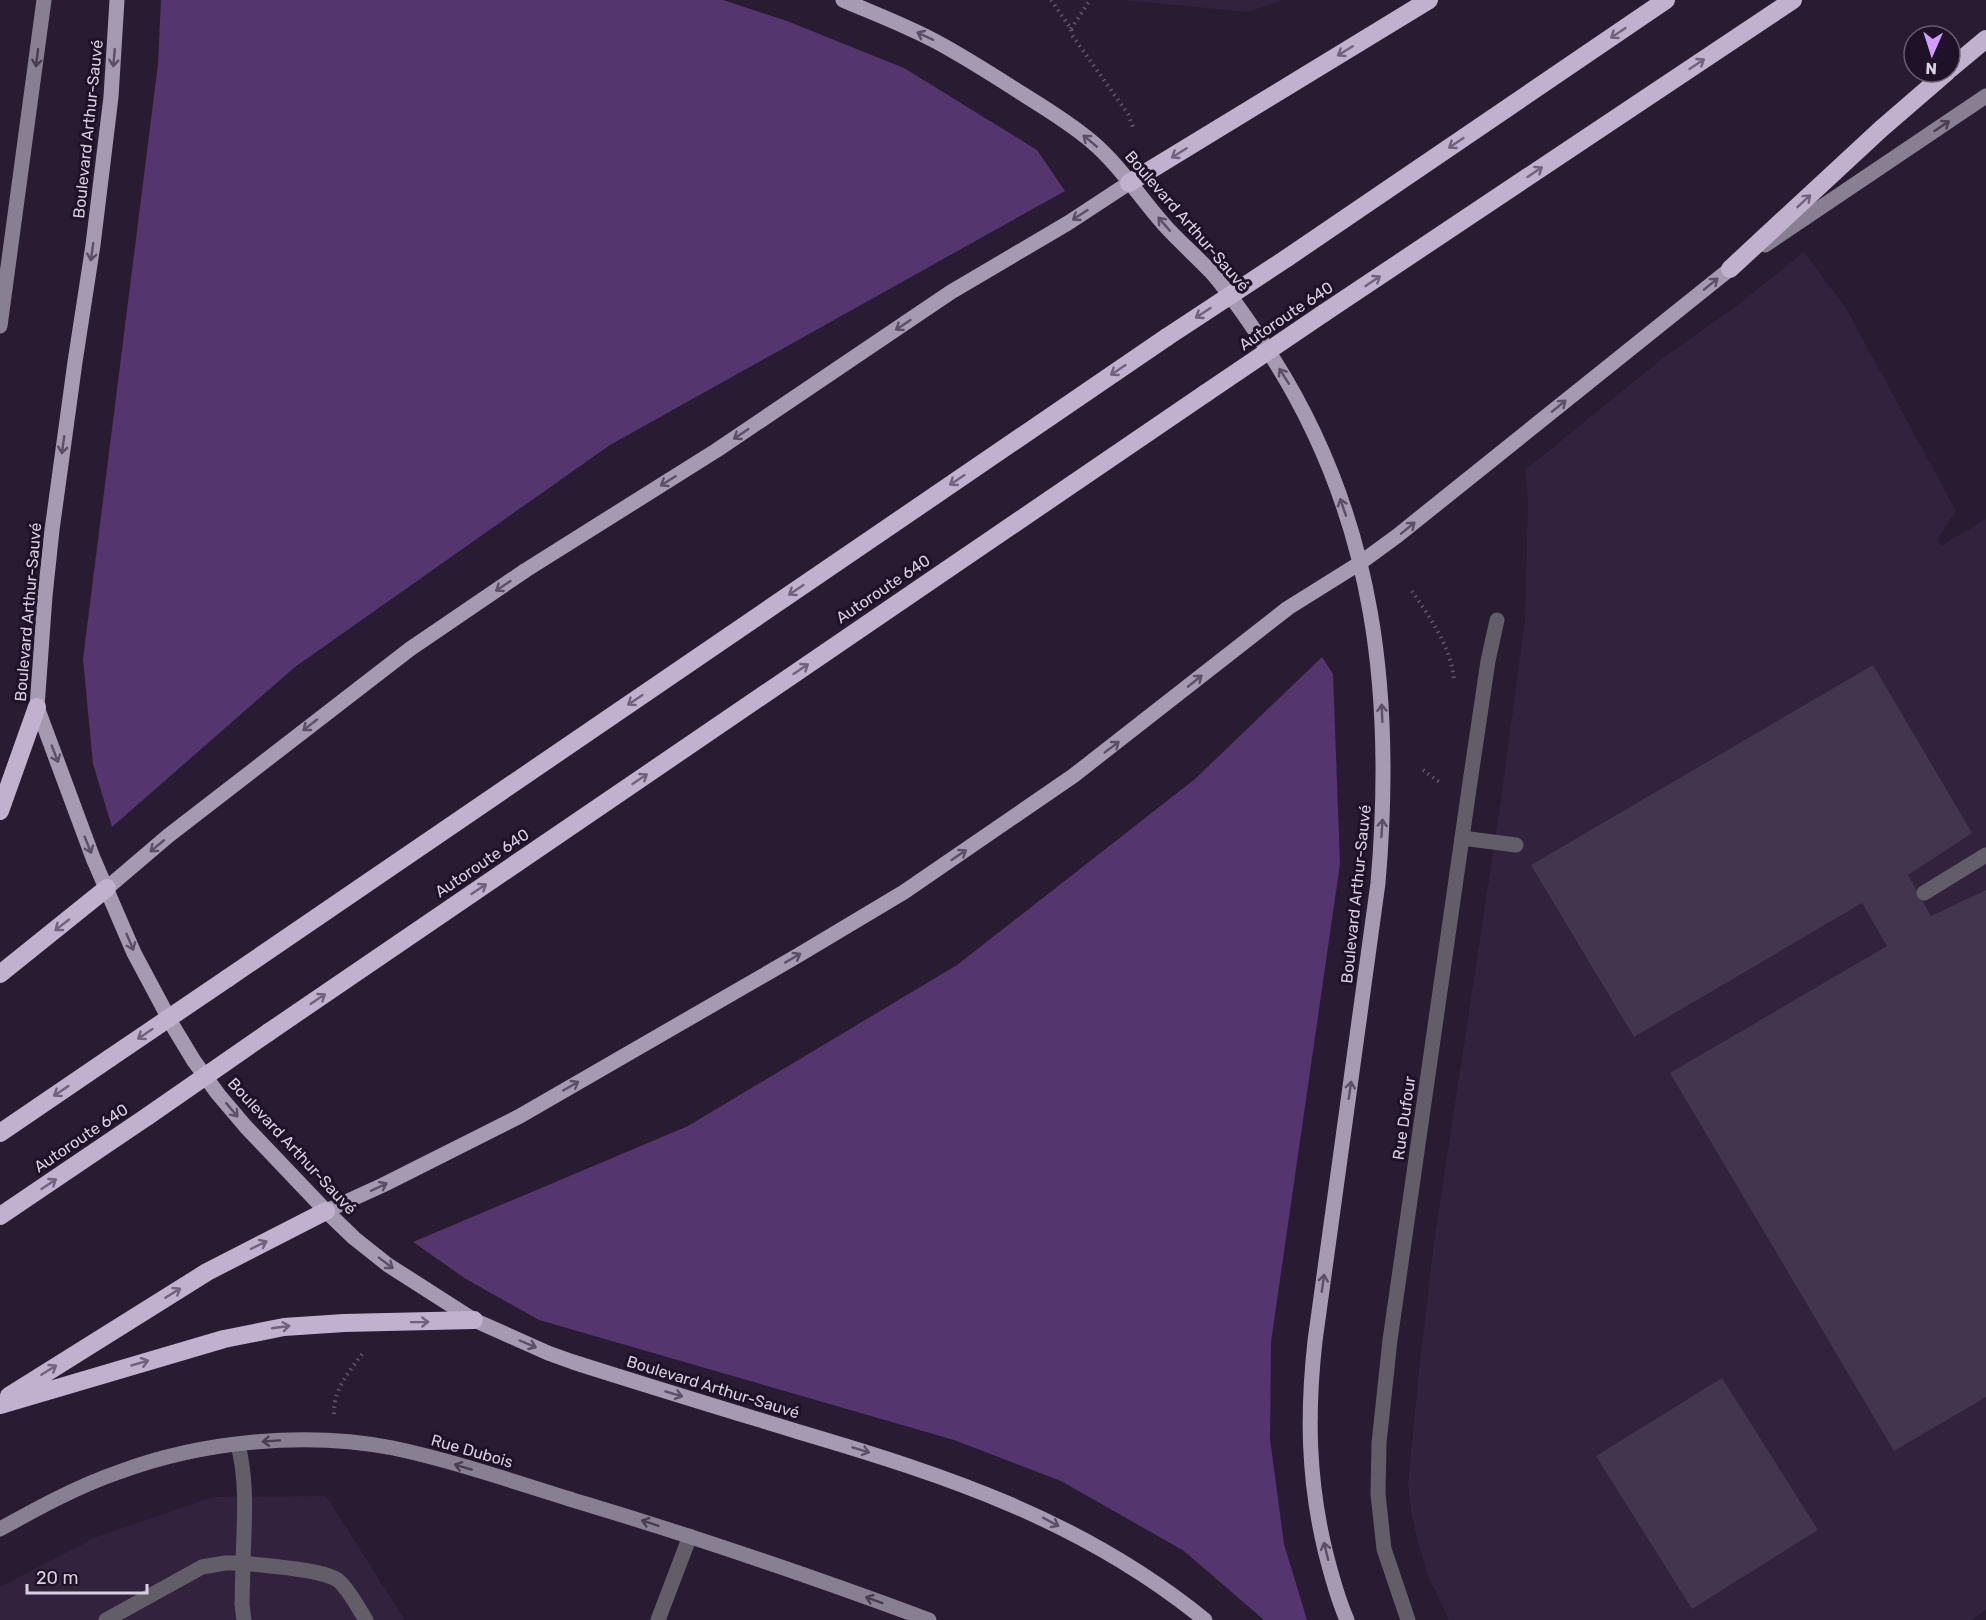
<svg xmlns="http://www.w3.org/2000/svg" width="1986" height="1620" viewBox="0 0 1986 1620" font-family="Rubik,sans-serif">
  <rect width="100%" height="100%" fill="#281b32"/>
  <path fill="#32223e" d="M1123 0H1283L1248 12Z
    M1804 252 1847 310 1956 511 1938 539 1941 546 1986 519V1610L1971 1620H1449L1429 1578 1419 1547 1412 1516 1408 1484 1420 1361 1434 1243 1501 800 1525 620 1528 500 1525 470 1663 358 1738 305Z
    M326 1496 405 1620H0V1587L96 1537 213 1497Z"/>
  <path fill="#55356d" d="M161 0H723L787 21 904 68 1037 150 1065 191 610 445 295 667 112 827 93 764 83 659 158 64Z
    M1322 657 1333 674 1340 864 1271 1342 1270 1439 1284 1544 1307 1620H1264L1184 1551 1061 1481 954 1440 539 1320 466 1279 413 1242 688 1126 957 965 1195 779Z"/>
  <path fill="#43354e" d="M1873 665 1972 833 1908 875 1931 916 1986 890V1397L1894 1451 1670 1073 1887 946 1862 903 1634 1037 1531 865Z
    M1722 1378 1818 1530 1692 1609 1596 1456Z"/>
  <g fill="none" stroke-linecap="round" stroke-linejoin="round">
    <path stroke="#62576c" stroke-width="4" stroke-dasharray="1.5 4.5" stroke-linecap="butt" d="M1051 0 1071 29 1072 35 1128 114 1133 127
      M1071 29 1090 0
      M1412 591C1430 618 1452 648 1454 681
      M1423 770 1442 784
      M334 1414C333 1390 349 1372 362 1354"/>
    <path stroke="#635d69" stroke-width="15" d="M1462 838 1516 845
      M1924 893 1986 855
      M238 1445C248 1484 244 1523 243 1563 265 1566 324 1569 339 1581 350 1591 358 1608 366 1620
      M106 1620 202 1567 225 1563H243L242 1604 244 1620
      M658 1620 690 1536"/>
    <path stroke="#635d69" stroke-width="15" d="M1408 1620 1384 1549 1378 1494 1379 1443 1390 1340 1469 789 1488 661 1497 620"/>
    <path stroke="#897f92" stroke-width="15" d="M1765 245 1986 96
      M0 326 44 0
      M0 1529C38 1508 78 1486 119 1472 202 1441 306 1431 393 1448 459 1462 523 1485 586 1504 702 1539 816 1578 929 1620"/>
    <path stroke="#a699b2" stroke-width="15" d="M117 0 111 97 93 245 75 362 52 530 45 596 37 707 93 858 134 953 174 1028 194 1061 218 1094 246 1127 326 1211 354 1238 388 1265 474 1320 548 1353 573 1362C648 1386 724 1409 799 1432 948 1476 1082 1520 1205 1620
      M843 0C873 13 905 25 935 41 965 57 993 75 1021 93 1045 108 1070 123 1091 141 1121 166 1142 201 1168 229 1182 244 1198 258 1212 273 1235 300 1255 330 1274 360 1376 522 1394 696 1378 883L1315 1341C1307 1413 1308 1479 1325 1550 1331 1574 1337 1597 1347 1620
      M107 888 168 836 410 649 526 570 717 450 951 292 1068 223 1129 183
      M326 1211 383 1185 520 1116 797 956 904 892 1073 776 1288 608 1360 563 1397 536 1730 269"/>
    <path stroke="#c1b1cf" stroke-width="18" d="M1950 69 1986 39
      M1129 183 1429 0
      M1287 258 1666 0
      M1730 269 1881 129 1947 72
      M1324 313 1793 0
      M0 811 37 707
      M0 974 107 888
      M228 978 1167 337
      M269 1032 1206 393
      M0 1133 110 1058
      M0 1216 148 1116
      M9 1396 207 1272 326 1211
      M0 1405 224 1339 284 1327 344 1323 474 1320"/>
    <path stroke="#c1b1cf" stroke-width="18" d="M1167 337 1287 258
      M1206 393 1324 313
      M110 1058 228 978
      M148 1116 269 1032"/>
  </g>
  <defs><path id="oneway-shaft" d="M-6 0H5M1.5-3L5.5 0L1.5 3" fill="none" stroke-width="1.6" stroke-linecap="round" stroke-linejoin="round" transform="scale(1.5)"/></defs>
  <g stroke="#70617c">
    <use href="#oneway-shaft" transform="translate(1618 33) rotate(146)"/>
    <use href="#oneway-shaft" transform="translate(1345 51) rotate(148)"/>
    <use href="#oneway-shaft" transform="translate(1697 64) rotate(-34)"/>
    <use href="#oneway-shaft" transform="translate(1456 143) rotate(146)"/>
    <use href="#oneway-shaft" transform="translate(1179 153) rotate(148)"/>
    <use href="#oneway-shaft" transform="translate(1535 172) rotate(-34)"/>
    <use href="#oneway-shaft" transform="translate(1804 201) rotate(-43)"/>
    <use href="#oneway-shaft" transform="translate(1373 281) rotate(-34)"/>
    <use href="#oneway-shaft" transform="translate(1203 313) rotate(147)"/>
    <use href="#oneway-shaft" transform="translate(1118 370) rotate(146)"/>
    <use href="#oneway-shaft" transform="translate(957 480) rotate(146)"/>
    <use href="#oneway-shaft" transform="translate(796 590) rotate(146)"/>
    <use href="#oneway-shaft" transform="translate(801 669) rotate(-34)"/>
    <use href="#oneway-shaft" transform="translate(635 700) rotate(146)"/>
    <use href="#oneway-shaft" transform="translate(640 779) rotate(-34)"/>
    <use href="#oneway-shaft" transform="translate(479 889) rotate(-34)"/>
    <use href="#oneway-shaft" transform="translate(62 925) rotate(142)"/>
    <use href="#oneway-shaft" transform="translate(318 999) rotate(-34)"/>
    <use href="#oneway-shaft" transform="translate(145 1034) rotate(146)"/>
    <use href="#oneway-shaft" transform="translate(61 1091) rotate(146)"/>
    <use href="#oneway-shaft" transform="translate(49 1184) rotate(-34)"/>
    <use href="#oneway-shaft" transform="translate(259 1245) rotate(-26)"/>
    <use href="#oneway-shaft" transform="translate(173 1293) rotate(-32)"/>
    <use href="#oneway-shaft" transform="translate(420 1322) rotate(-1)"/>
    <use href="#oneway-shaft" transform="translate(281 1327) rotate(-8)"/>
    <use href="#oneway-shaft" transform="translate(140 1363) rotate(-16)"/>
    <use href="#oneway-shaft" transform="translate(49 1370) rotate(-32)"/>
  </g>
  <g stroke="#5b4e66">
    <use href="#oneway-shaft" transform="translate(925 36) rotate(-155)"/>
    <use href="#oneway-shaft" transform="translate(114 58) rotate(95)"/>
    <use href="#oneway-shaft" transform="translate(1090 141) rotate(-140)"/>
    <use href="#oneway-shaft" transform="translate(1080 215) rotate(147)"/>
    <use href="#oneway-shaft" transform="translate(1164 224) rotate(-131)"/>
    <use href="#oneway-shaft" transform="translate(92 252) rotate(98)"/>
    <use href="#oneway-shaft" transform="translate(1711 284) rotate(-39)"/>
    <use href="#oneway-shaft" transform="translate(903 325) rotate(146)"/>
    <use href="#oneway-shaft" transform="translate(1284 376) rotate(-122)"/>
    <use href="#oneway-shaft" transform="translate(1559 406) rotate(-39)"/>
    <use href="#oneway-shaft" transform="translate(741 434) rotate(146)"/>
    <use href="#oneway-shaft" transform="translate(63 445) rotate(98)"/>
    <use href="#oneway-shaft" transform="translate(668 481) rotate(148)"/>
    <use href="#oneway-shaft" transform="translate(1343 507) rotate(-109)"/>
    <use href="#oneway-shaft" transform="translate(1408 528) rotate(-39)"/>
    <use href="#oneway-shaft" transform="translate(503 586) rotate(146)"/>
    <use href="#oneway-shaft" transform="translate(1195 681) rotate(-39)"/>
    <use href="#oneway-shaft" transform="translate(1382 713) rotate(-92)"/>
    <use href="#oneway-shaft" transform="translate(310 725) rotate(142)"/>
    <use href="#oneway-shaft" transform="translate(1112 747) rotate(-37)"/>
    <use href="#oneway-shaft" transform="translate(55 754) rotate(69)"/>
    <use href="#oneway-shaft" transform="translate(1382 828) rotate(-86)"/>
    <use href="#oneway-shaft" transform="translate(88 845) rotate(68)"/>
    <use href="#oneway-shaft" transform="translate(157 846) rotate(140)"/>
    <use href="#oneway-shaft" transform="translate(959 855) rotate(-34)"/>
    <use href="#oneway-shaft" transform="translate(130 942) rotate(67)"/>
    <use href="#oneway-shaft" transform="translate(793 958) rotate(-30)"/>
    <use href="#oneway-shaft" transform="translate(571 1086) rotate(-30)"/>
    <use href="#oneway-shaft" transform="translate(1350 1090) rotate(-82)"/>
    <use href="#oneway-shaft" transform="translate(232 1110) rotate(50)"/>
    <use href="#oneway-shaft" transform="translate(379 1187) rotate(-25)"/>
    <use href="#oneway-shaft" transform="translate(386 1263) rotate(37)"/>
    <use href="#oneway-shaft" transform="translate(1323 1283) rotate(-82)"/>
    <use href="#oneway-shaft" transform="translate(528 1344) rotate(23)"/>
    <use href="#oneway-shaft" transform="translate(674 1394) rotate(17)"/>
    <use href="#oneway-shaft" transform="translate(861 1450) rotate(17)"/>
    <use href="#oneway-shaft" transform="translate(1051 1522) rotate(28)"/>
    <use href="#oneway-shaft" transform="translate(1326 1551) rotate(-104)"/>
  </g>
  <g stroke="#493d52">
    <use href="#oneway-shaft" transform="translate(37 58) rotate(97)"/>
    <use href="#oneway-shaft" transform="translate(1942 126) rotate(-34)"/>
    <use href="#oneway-shaft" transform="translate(271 1441) rotate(176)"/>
    <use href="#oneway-shaft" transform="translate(463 1467) rotate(-163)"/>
    <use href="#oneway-shaft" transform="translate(650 1523) rotate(-162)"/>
    <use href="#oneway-shaft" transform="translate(874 1600) rotate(-160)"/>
  </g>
  <g text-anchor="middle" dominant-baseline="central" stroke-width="6" stroke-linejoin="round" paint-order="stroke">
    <g font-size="16" fill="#d8d0e0" stroke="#1e1128">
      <text transform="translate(88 129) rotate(-84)">Boulevard Arthur-Sauvé</text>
      <text transform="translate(1187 221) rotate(49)">Boulevard Arthur-Sauvé</text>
      <text transform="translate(1286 316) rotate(-34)">Autoroute 640</text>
      <text transform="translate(883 589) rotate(-34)">Autoroute 640</text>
      <text transform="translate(28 612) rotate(-85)">Boulevard Arthur-Sauvé</text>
      <text transform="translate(482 863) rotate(-34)">Autoroute 640</text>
      <text transform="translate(1356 894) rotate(-84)">Boulevard Arthur-Sauvé</text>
      <text transform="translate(1404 1118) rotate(-82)">Rue Dufour</text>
      <text transform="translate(81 1138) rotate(-34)">Autoroute 640</text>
      <text transform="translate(292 1146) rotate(47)">Boulevard Arthur-Sauvé</text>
      <text transform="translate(713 1387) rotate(17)">Boulevard Arthur-Sauvé</text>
      <text transform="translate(472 1451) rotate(16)">Rue Dubois</text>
    </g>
  </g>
  <g transform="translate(1932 54) rotate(183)"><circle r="28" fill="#1e1128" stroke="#685d72" stroke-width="1.5"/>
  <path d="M0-4.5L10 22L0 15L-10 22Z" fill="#d29cfd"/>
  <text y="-9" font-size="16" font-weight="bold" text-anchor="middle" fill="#d8d0e0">N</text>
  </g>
  <path d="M27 1584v9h120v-9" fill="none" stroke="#d8d0e0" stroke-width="3"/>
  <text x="36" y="1584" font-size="18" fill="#d8d0e0" stroke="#1e1128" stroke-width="4.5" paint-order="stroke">20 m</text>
</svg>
